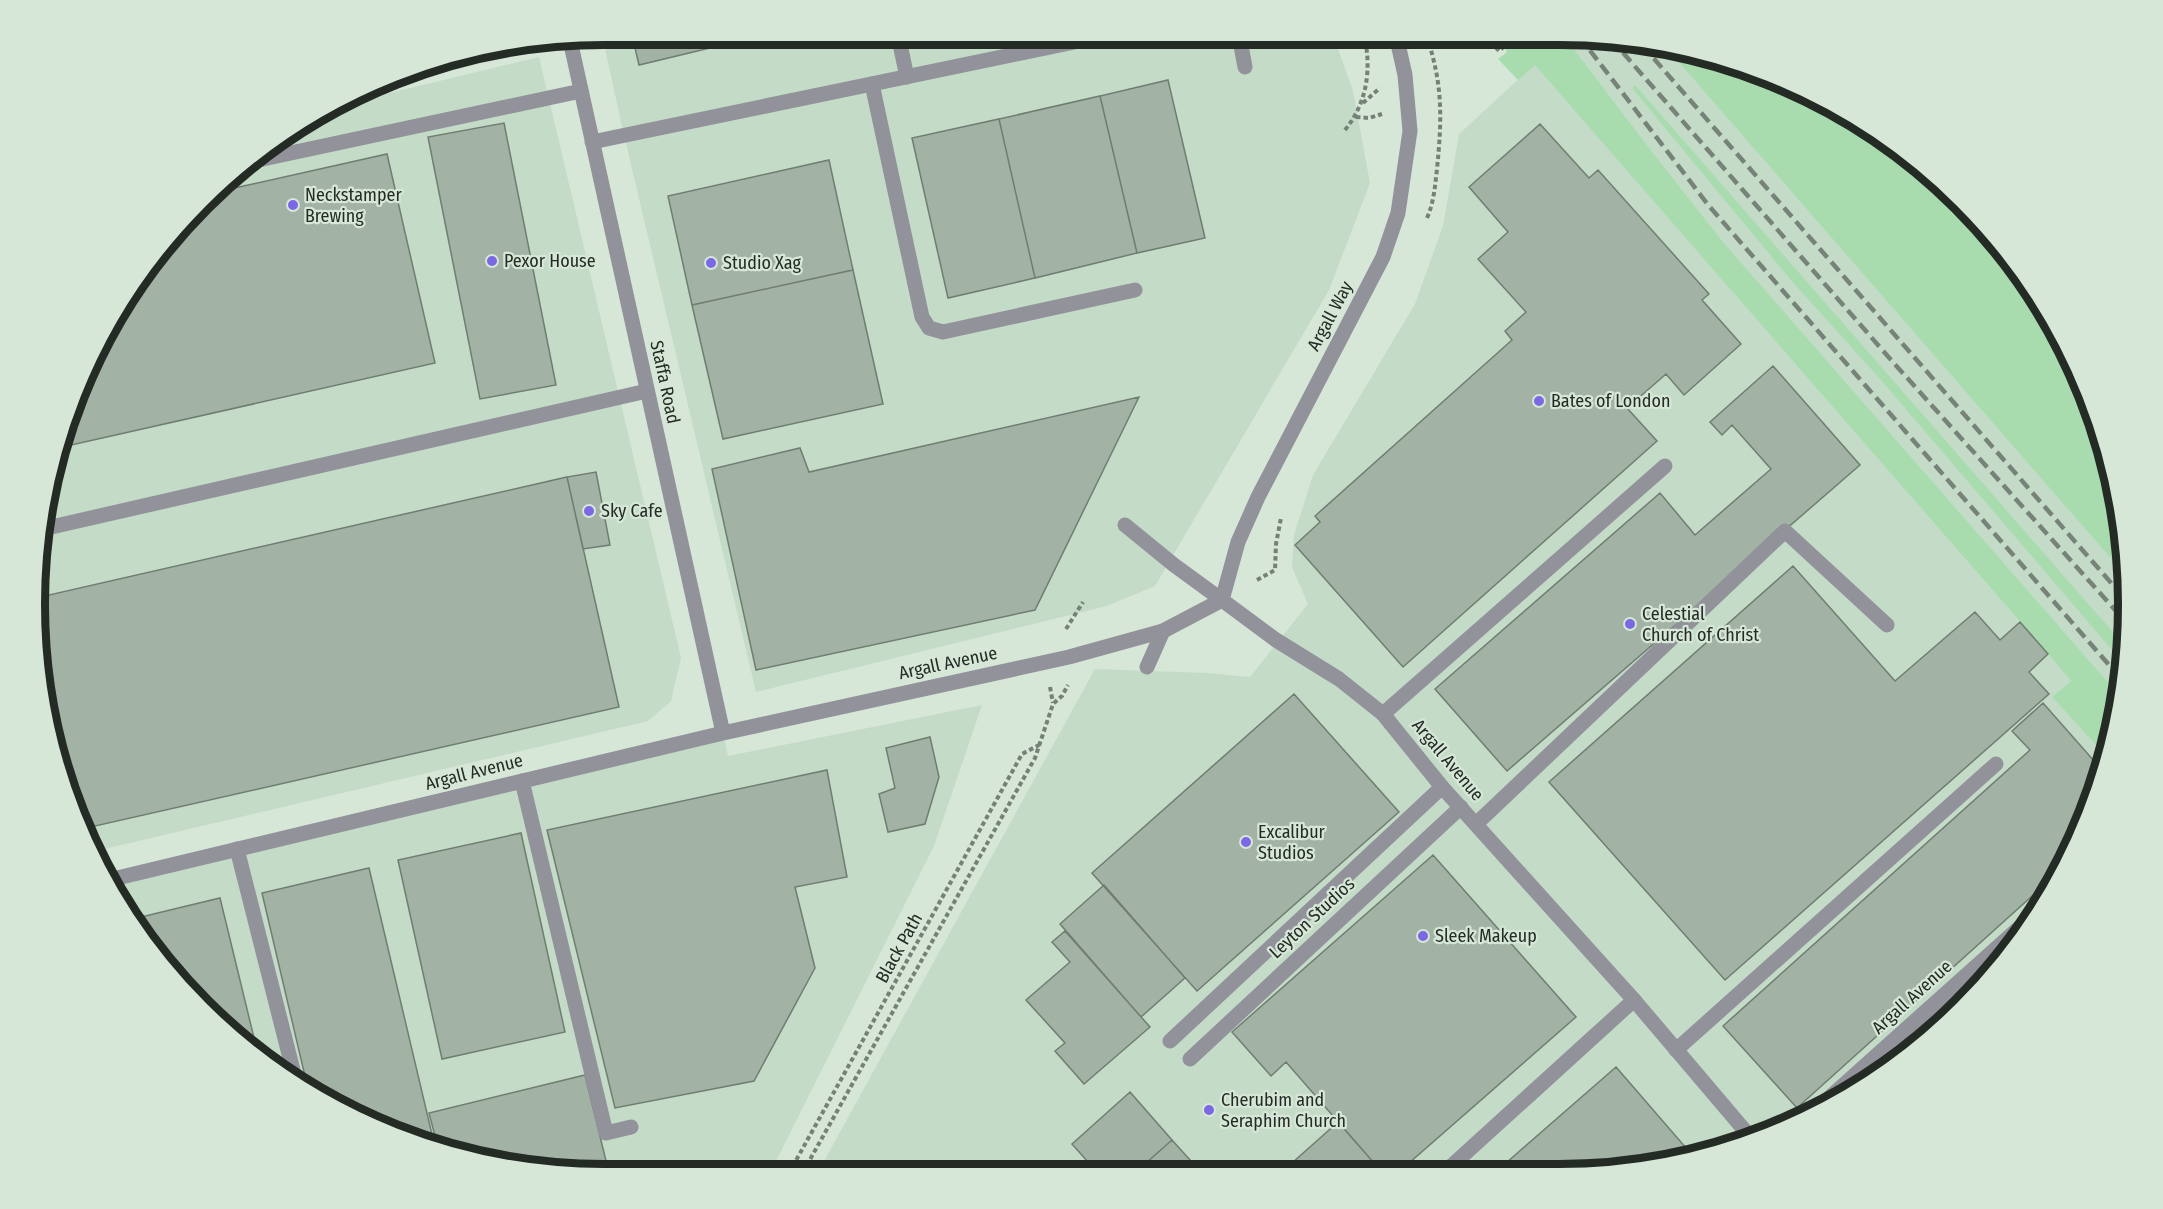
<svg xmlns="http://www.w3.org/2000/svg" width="2163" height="1209" viewBox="0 0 2163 1209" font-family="'Fira Sans Condensed',sans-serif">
  <rect width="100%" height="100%" fill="#d6e7d8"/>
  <path fill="#c4dbc7" d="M602 35H1333L1353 91 1370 183 1329 290 1155 586 1107 606 756 692 624 135Z
    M1564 36H1595L1668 50 2127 577 2124 679 2120 696 1724 243 1653 153Z
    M539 57 681 658 671 701 648 721 96 851 78 822 36 641 54 457 131 288 258 152 352 102Z
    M1535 64 2071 681 2052 697 2106 756 2098 788 2052 890 1962 1007 1875 1079 1742 1144 1633 1170 818 1172 1095 669 1207 673 1250 677 1308 604 1292 567 1294 535 1313 475 1415 304 1443 226 1459 134Z
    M982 705 934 846 770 1173H568L422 1144 319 1098 176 980 113 879 723 733 728 756Z"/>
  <path fill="#a8dcaf" d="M1494 36H1564L1653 153 1724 243 2120 696 2106 756 2052 697 2071 681 2048 654 1535 65 1518 80 1498 59 1507 52Z
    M1668 50 1741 65 1844 111 1935 176 2011 258 2070 353 2109 457 2127 568V577Z
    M1635 85 2125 646 2124 664 1881 380 1790 279 1632 88Z"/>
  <path fill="#a2b2a4" stroke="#6f7e71" stroke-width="1.5" d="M632 35H764L639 65Z
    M1168 80 1205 238 1137 253 1100 96Z
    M1100 96 1137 253 1035 278 999 119Z
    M999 119 1035 278 948 298 912 138Z
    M504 123 556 385 480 399 428 137Z
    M1540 124 1589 178 1598 170 1709 294 1702 300 1741 344 1684 395 1666 374 1627 408 1657 441 1403 667 1295 545 1320 522 1315 516 1512 340 1505 331 1526 312 1478 259 1508 232 1469 187Z
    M387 154 435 363 58 448 131 288 221 191Z
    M829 160 853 270 692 305 668 196Z
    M853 270 883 404 723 439 692 305Z
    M1773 366 1860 465 1507 771 1435 689 1660 493 1695 535 1771 469 1732 425 1722 435 1710 422Z
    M1139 397 1035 610 756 670 712 469 800 448 809 472Z
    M596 472 610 545 583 549 567 477Z
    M567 477 619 707 82 829 78 822 36 641 40 597Z
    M1793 566 1895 681 1975 612 2000 640 2020 622 2048 654 2029 672 2049 694 1725 980 1549 782Z
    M1294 694 1399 812 1197 991 1092 873Z
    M2043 703 2102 770 2098 788 2061 870 1797 1108 1723 1026 2030 750 2012 731Z
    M930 737 939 777 925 824 888 832 879 794 895 788 886 748Z
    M827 770 847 877 795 887 815 968 754 1081 615 1108 547 830Z
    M521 833 565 1032 442 1059 398 860Z
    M1433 855 1576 1017 1401 1170 1381 1171 1286 1062 1271 1076 1232 1032Z
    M369 868 435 1147 422 1144 319 1098 308 1089 262 893Z
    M1104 885 1185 978 1141 1017 1060 924Z
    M220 898 256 1046 176 980 137 918Z
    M1065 931 1150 1027 1084 1084 1055 1051 1065 1043 1026 1000 1070 962 1052 942Z
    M1616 1067 1693 1156 1633 1170H1498Z
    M585 1075 609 1173H568L438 1148 429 1113Z
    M1130 1092 1172 1140 1137 1171H1096L1072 1144Z
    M1338 1122 1381 1171H1283Z
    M1172 1140 1200 1171H1137Z"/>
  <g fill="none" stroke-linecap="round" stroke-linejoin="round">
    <path stroke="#758177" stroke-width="4" stroke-dasharray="4.5 3" stroke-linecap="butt" d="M1486 36 1499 51 1516 36
      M1363 103 1380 88
      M1356 117 1369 118 1382 114
      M1345 130C1367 103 1372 69 1364 35
      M1427 218C1434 202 1435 186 1437 169 1442 118 1443 86 1427 37
      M1257 580 1275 570 1276 544 1281 518
      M1066 629 1083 602
      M1050 687 1053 703
      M803 1172 1035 758 1053 704 1062 696 1068 685
      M789 1173 1022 754 1039 745"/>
    <path stroke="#92929a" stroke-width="15" d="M898 35 907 77
      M872 84 922 317 929 328 943 332 1135 290
      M249 162 581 91
      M1125 525 1174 565 1222 600
      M47 528 647 391
      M1147 667 1163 631
      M1383 714 1665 466
      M522 781 606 1133 631 1127
      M1476 824 1785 531 1887 625
      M237 849 295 1078
      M1170 1041 1442 787
      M1676 1050 1996 764
      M1190 1059 1461 807
      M1820 1106 2030 918
      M1447 1170 1634 1000"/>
    <path stroke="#92929a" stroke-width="15" d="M1239 35 1245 67
      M570 40 723 733
      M592 142 1108 35
      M1222 600 1276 640 1339 679 1383 714 1442 787 1634 1000 1752 1139
      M1222 600 1238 542 1258 497 1383 257 1398 213 1410 131 1405 75 1396 35
      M113 879 723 733 1069 657 1163 631 1222 600"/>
    <path stroke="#778379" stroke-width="4.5" stroke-dasharray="12 6" stroke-linecap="butt" d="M1579 36 1709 206 2123 681
      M1611 39 1892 361 2125 621
      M1642 45 2126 600"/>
  </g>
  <g fill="#7b68e4" stroke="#d6e7d8" stroke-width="2">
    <circle cx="293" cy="205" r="6"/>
    <circle cx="492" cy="261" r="6"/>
    <circle cx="711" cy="263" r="6"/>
    <circle cx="1539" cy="401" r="6"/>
    <circle cx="589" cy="511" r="6"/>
    <circle cx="1630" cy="624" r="6"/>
    <circle cx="1246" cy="842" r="6"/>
    <circle cx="1423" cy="936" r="6"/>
    <circle cx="1209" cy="1110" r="6"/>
  </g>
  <g text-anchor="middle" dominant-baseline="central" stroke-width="4.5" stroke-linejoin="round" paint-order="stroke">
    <g font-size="18" fill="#242b25" stroke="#d6e7d8" text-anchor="start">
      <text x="305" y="195">Neckstamper<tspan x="305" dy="21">Brewing</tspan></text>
      <text x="504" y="261">Pexor House</text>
      <text x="723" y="263">Studio Xag</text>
      <text x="1551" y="401">Bates of London</text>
      <text x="601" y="511">Sky Cafe</text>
      <text x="1642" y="614">Celestial<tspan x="1642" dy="21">Church of Christ</tspan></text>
      <text x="1258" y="832">Excalibur<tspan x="1258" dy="21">Studios</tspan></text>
      <text x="1435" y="936">Sleek Makeup</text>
      <text x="1221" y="1100">Cherubim and<tspan x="1221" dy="21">Seraphim Church</tspan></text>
    </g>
    <g font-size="18" fill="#242b25" stroke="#d6e7d8">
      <text transform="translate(1330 316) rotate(-62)">Argall Way</text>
      <text transform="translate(665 382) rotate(78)">Staffa Road</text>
      <text transform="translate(948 663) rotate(-12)">Argall Avenue</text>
      <text transform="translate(1448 760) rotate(50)">Argall Avenue</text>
      <text transform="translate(474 772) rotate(-14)">Argall Avenue</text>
      <text transform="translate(1312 918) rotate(-43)">Leyton Studios</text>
      <text transform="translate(899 948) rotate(-61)">Black Path</text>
      <text transform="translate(1912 997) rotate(-42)">Argall Avenue</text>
    </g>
  </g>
  <path d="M0 0H2163V1209H0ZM604 45H1559A559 559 0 0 1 2118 604V605A559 559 0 0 1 1559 1164H604A559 559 0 0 1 45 605V604A559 559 0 0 1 604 45Z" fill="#d6e7d8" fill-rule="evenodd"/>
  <path fill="none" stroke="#242b25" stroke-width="8" d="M604 45H1559A559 559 0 0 1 2118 604V605A559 559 0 0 1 1559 1164H604A559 559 0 0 1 45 605V604A559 559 0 0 1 604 45Z"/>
</svg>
